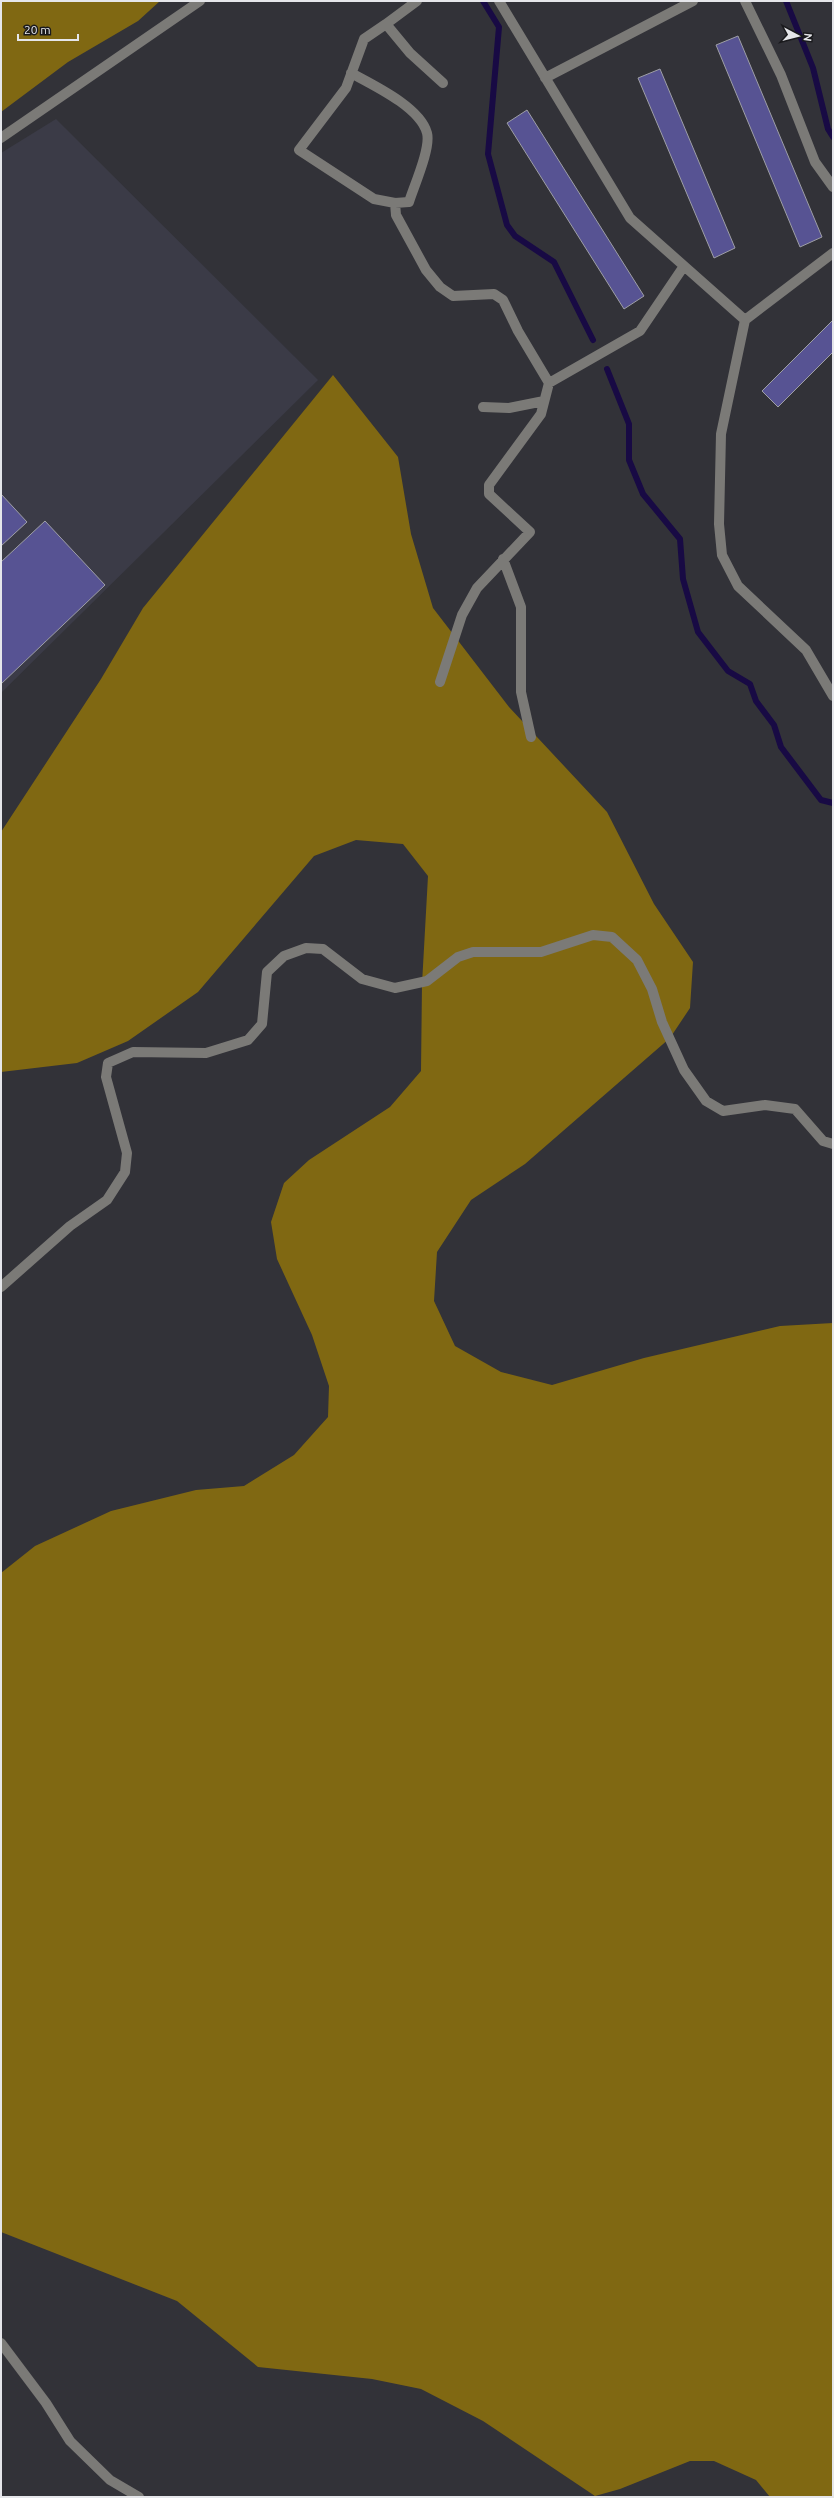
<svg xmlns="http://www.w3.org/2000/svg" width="834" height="2498" viewBox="0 0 834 2498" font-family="Ubuntu,sans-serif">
  <rect width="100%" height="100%" fill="#323238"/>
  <path fill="#3b3b47" d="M56 119 318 380 1 693V153Z"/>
  <path fill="#806812" d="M1 1H160L138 21 68 62 1 112Z
    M333 375 398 457 411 534 433 608 509 707 607 812 654 904 693 962 690 1008 670 1038 525 1164 471 1200 437 1252 434 1301 455 1346 501 1372 552 1385 644 1358 780 1326 833 1323V2497H770L756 2480 714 2461H690L620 2489 595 2496 483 2421 421 2389 372 2379 258 2367 177 2301 1 2232V1573L35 1546 111 1511 196 1490 244 1486 294 1455 328 1417 329 1386 312 1335 277 1259 271 1222 284 1183 309 1160 390 1107 421 1071 422 984 428 876 403 844 356 840 314 856 198 992 128 1041 77 1063 1 1072V832L101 679 143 608Z"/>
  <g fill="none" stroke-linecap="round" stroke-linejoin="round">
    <path stroke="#180a44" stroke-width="6" d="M483 1 499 27 488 154 507 225 515 236 554 262 593 340
      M786 1 813 68 828 129 833 137
      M607 369 629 424V460L643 494 680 539 683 579 698 632 728 671 750 684 756 701 774 725 781 747 821 800 833 803"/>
  </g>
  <path fill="#575393" stroke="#9e9fa6" d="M738 36 822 237 800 247 716 45Z
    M660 69 735 248 714 258 638 78Z
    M527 110 644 296 624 309 507 123Z
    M833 320V352L778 407 762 391Z
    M1 494 27 522 1 546Z
    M45 521 105 585 1 684V562Z"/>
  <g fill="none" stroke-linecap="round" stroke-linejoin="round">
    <path stroke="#7b7a77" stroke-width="10" d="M417 1 386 24 410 53 443 83
      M499 1 630 218 745 320
      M745 1 781 75 815 162 833 187
      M351 73C373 85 420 107 427 133 431 148 414 186 409 202L395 203 374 199 299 150 346 88 364 39 386 24
      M545 78 693 1
      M1 138 200 1
      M395 203 396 215 426 270 440 287 453 296 494 294 503 300 518 331 549 383
      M833 253 745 320 721 434 719 524 722 555 738 586 806 650 833 696
      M483 407 509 408 544 401
      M503 559 521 607V692L531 737
      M440 682 462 615 477 588 530 532 489 494V485L541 414 549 383 640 331 684 266
      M1 1287 70 1226 107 1200 125 1172 127 1153 106 1077 108 1063 133 1052 206 1053 248 1040 262 1024 267 972 284 956 306 948 323 949 362 979 395 988 427 981 458 957 473 952H541L593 935 612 937 637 960 652 989 662 1022 684 1070 706 1101 723 1111 765 1105 795 1109 823 1141 833 1144
      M1 2343 46 2403 70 2441 110 2480 139 2497"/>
  </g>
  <rect width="834" height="2498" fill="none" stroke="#e5e6ea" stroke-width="4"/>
  <g transform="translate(798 36) rotate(97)" stroke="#1a1a1d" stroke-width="3" paint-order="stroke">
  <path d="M0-3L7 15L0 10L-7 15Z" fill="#e5e6ea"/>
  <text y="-6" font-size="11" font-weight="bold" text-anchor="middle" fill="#e5e6ea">N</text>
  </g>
  <path d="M18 34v6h60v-6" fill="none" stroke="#e5e6ea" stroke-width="2"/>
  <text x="24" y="34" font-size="12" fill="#e5e6ea" stroke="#1a1a1d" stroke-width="3" paint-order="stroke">20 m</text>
</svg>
